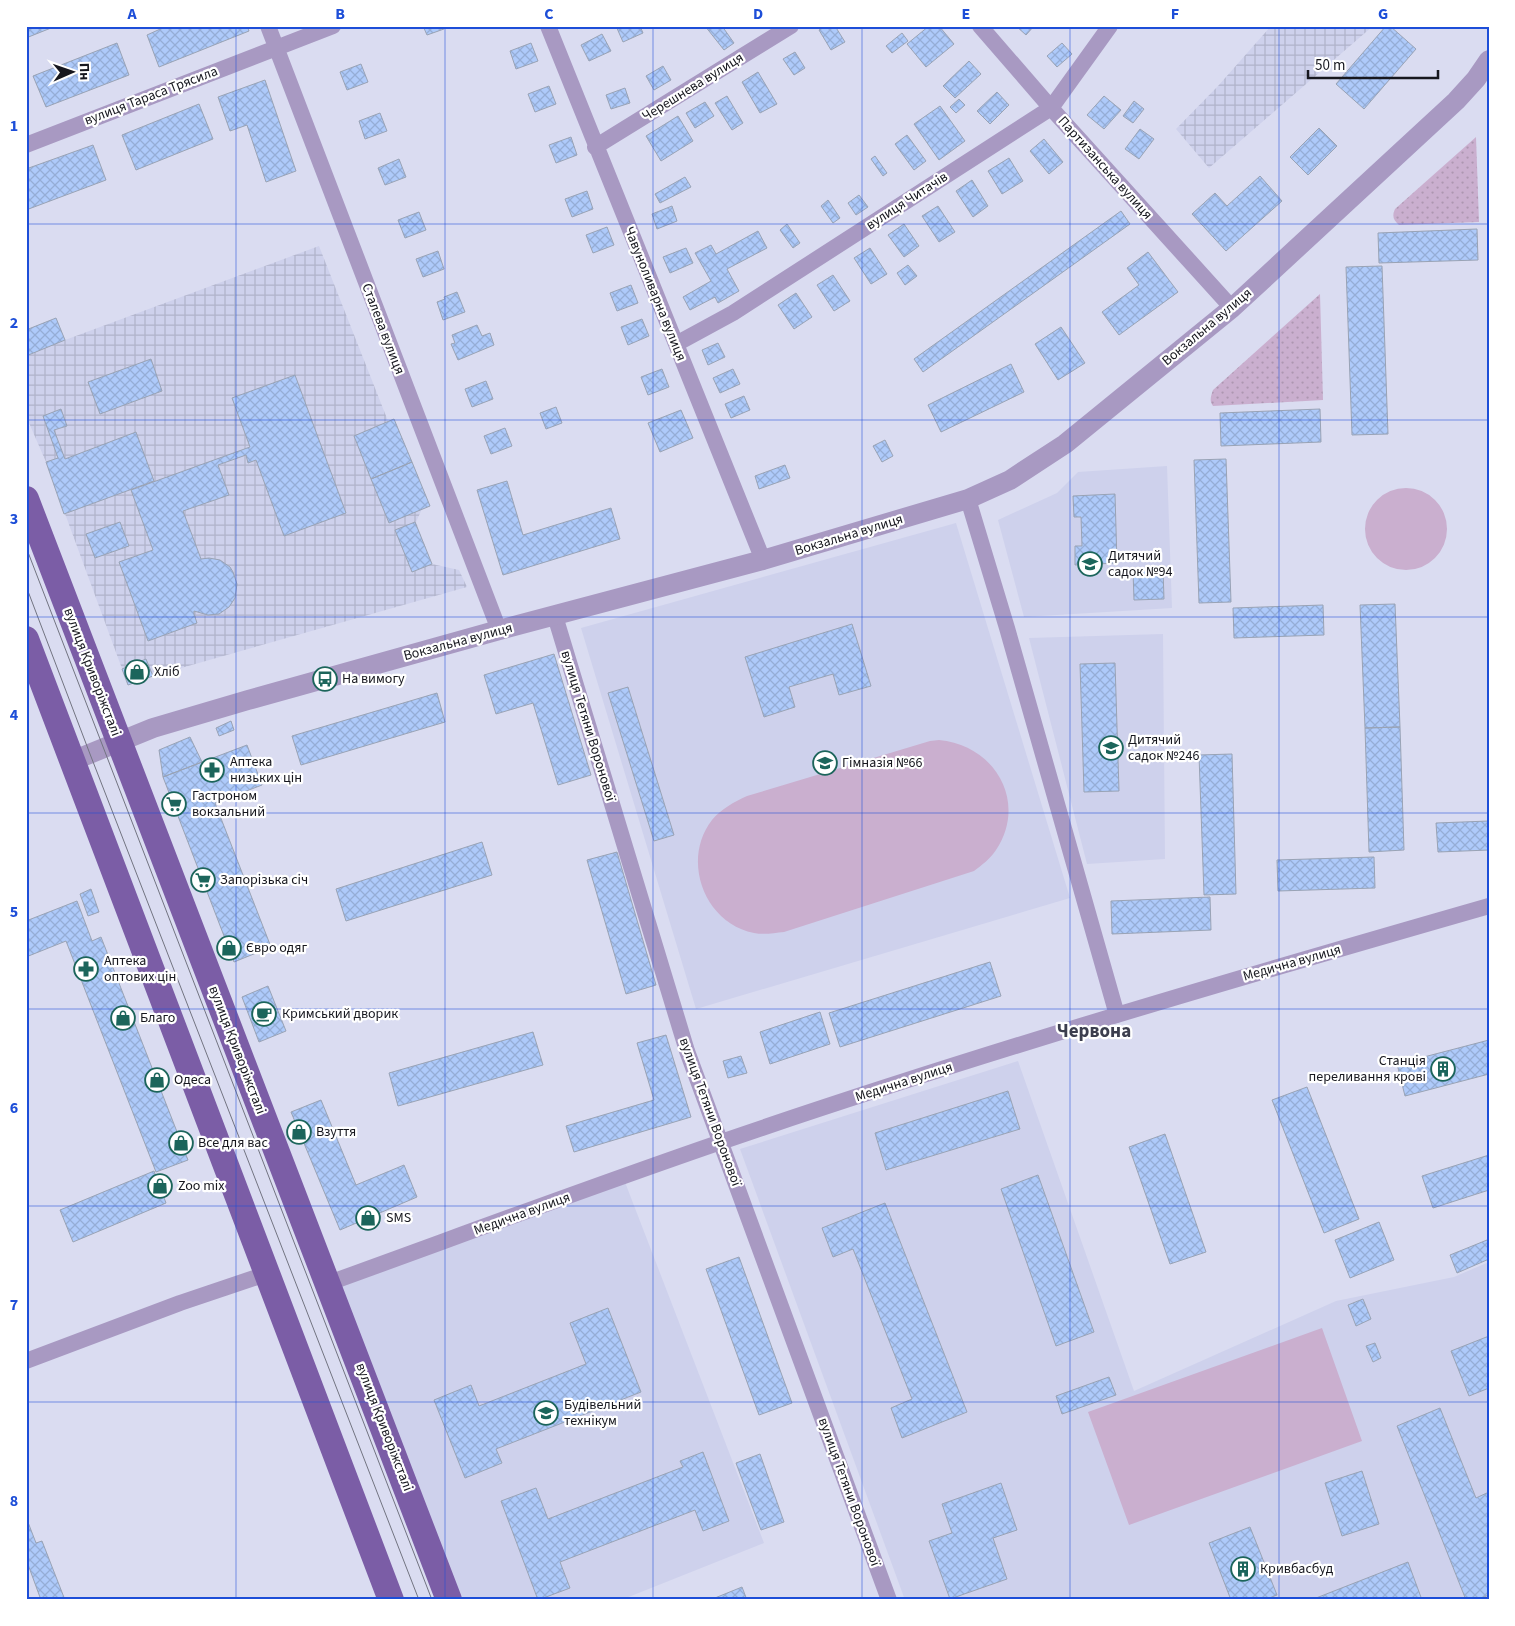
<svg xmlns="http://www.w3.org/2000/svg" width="1515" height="1626" viewBox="0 0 1515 1626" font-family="'Source Sans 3',sans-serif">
  <defs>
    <pattern id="industrial-grid" width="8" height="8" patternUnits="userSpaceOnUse" patternTransform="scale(1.25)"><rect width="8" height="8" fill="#ced1ec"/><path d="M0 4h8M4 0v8" fill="none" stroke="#b0b3ca"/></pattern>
    <pattern id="grass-dots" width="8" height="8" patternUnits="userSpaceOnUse" patternTransform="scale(1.25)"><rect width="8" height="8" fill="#caafcf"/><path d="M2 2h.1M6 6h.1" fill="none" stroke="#ad96b1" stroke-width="1.8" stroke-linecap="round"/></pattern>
    <pattern id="building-cross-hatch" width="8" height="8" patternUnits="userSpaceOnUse" patternTransform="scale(1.25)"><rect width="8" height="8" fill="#aecafa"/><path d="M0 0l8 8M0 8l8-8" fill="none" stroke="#95add6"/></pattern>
  </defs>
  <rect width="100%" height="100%" fill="#dadcf1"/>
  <path fill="#ced1ec" d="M1167 466 1172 608 1024 617 998 520 1057 493 1078 472Z
    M956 523 1070 898 696 1009 581 628Z
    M1163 634 1165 859 1087 864 1029 638Z
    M1018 1061 1134 1391 1336 1301 1454 1277 1489 1262V1600H905L740 1149Z
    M623 1177 764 1543 621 1600H449L329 1283Z"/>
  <path fill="url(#industrial-grid)" d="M1271 26H1373L1209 168 1176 129 1218 86Z
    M319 246 388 421 394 419 430 506 422 509 416 522 432 564 459 570 467 587 153 676 128 685 46 462 26 416V330L56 318 65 340Z"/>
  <path fill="url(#grass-dots)" d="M1476 137 1479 222 1399 225C1393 220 1392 216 1395 209Z
    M1320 294 1323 400 1213 406C1209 401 1211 396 1213 390Z"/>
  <path fill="#caafcf" d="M1365 529a41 41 0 1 1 82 0a41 41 0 1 1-82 0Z
    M939 740C995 745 1028 802 996 850 990 859 982 865 974 871L784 932C774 933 764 935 754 933 704 923 681 860 712 820 721 809 734 802 747 796L930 741Z
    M1322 1328 1362 1441 1129 1525 1088 1412Z"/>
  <path fill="url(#building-cross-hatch)" stroke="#99a3b5" d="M26 26H56L26 38Z
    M167 26H247L249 31 159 67 147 35Z
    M423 26H443L444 29 427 35Z
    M616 26H640L643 33 623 42Z
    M705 26H722L734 43 724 50Z
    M825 26H835L845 42 831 50 819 30Z
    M929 26H939L954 44 926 67 907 44Z
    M1016 26H1034L1026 35Z
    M1386 26H1390L1416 49 1364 109 1336 84Z
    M902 33 908 41 892 53 886 46Z
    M602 34 611 51 589 61 581 45Z
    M117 43 129 75 46 107 33 76Z
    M531 43 538 61 516 69 510 51Z
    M1062 43 1072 54 1057 67 1047 56Z
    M795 52 805 68 794 75 783 59Z
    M969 61 981 74 955 98 943 86Z
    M361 64 368 82 347 90 340 72Z
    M663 66 671 80 654 90 646 76Z
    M758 72 777 104 760 113 742 82Z
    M265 80 296 171 266 182 247 125 230 131 218 97Z
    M549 86 556 104 535 112 528 94Z
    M625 88 630 103 611 109 606 95Z
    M997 92 1009 105 990 124 977 111Z
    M727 96 743 123 732 130 715 103Z
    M1104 96 1121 110 1104 129 1087 115Z
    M959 99 965 105 956 113 950 107Z
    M1134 101 1144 109 1133 123 1123 116Z
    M705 102 714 116 695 128 686 113Z
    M199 104 213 139 136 170 122 135Z
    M940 106 965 141 939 160 914 124Z
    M380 113 387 131 365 139 359 121Z
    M678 116 693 141 661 161 646 136Z
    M1319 128 1337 146 1308 175 1290 157Z
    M1140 129 1154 139 1139 159 1125 149Z
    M907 135 926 161 914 170 895 144Z
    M571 137 577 155 556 163 549 145Z
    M1044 139 1063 162 1049 174 1030 151Z
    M93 145 106 180 26 210V169Z
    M875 156 887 173 883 176 871 159Z
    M1009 158 1023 181 1002 194 988 171Z
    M399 159 406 177 385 185 378 168Z
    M1260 176 1282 201 1226 251 1192 214 1215 193 1227 206Z
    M685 177 691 187 660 203 655 194Z
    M972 180 988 206 973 217 956 191Z
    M587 191 593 209 572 217 565 199Z
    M859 195 868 207 856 215 848 203Z
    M828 200 840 218 833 223 821 206Z
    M672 206 677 221 657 229 652 214Z
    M938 206 955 232 939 242 922 216Z
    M1121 211 1130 224 923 372 914 359Z
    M419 212 426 230 405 238 398 220Z
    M787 224 800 243 793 248 780 230Z
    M904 224 919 246 904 257 888 235Z
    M607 227 614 245 593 253 586 235Z
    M1477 229 1478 260 1379 263 1378 233Z
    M758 231 767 248 727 269 739 291 718 303 715 297 690 310 683 297 711 281 695 253 711 245 716 254Z
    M686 248 693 263 670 273 663 257Z
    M870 248 887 274 871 284 854 258Z
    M438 251 444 269 423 277 416 259Z
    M1148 252 1178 292 1119 335 1102 312 1139 285 1127 268Z
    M908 265 917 276 905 285 897 273Z
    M1382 266 1388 434 1352 435 1346 267Z
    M833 275 850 301 834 311 817 285Z
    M631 285 638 303 617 311 610 293Z
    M457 292 465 312 443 320 437 302 445 299 444 297Z
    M796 293 812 317 794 329 778 305Z
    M56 318 65 340 26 356V330Z
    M642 319 649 336 628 345 621 327Z
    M477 325 482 336 490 333 494 345 458 360 451 344 455 343 452 335Z
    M1061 327 1085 363 1058 380 1035 344Z
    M718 343 725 357 708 365 702 350Z
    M151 359 162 391 100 414 88 382Z
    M1011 364 1024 392 941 432 928 405Z
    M662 369 669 387 648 395 641 377Z
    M733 369 740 384 720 393 713 378Z
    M295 375 346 513 284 536 256 460 248 463 246 455 218 465 229 495 183 511 201 559 209 558 220 560 230 567 233 572 237 584 235 598 229 607 219 614 208 615 194 611V614L197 623 148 641 119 562 153 550 131 490 250 447 232 398Z
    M486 381 493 399 472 407 465 389Z
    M744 396 750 410 731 418 725 404Z
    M556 407 562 423 546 429 540 413Z
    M61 409 67 426 54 430 65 459 136 432 154 481 64 514 46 462 58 458 43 416Z
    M1320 409 1321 442 1221 446 1220 413Z
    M681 410 693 438 660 452 648 423Z
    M394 419 412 462 371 479 354 436Z
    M505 428 512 446 491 454 484 436Z
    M885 440 893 456 882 462 873 446Z
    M1226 459 1231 602 1199 603 1194 460Z
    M412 462 430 506 389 523 371 479Z
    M785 465 790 478 759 489 755 476Z
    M507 481 523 535 611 508 620 539 503 575 477 490Z
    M1115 494 1117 563 1075 565V546H1082L1081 517H1074L1073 496Z
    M120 522 129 546 95 558 86 534Z
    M415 522 432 564 412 572 395 530Z
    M1163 570 1164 599 1134 600 1133 571Z
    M1395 604 1400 727 1365 728 1360 605Z
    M1323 605 1324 635 1234 638 1233 608Z
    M852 624 871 686 839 695 833 674 789 687 795 707 764 717 745 657Z
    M554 654 591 775 558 785 533 703 496 714 484 675Z
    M146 659 153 676 128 685 122 669Z
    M1115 663 1119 791 1084 792 1080 664Z
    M628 687 674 835 654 841 608 693Z
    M437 693 445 722 301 765 292 736Z
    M231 721 234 730 219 736 216 728Z
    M1400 727 1404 850 1369 852 1365 728Z
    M190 737 202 762 163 777 159 750Z
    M247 745 262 785 215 803 271 947 234 962 163 777Z
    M1232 754 1236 894 1204 895 1199 755Z
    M1489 821V850L1438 852 1436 823Z
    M482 842 492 875 346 921 336 889Z
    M617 852 656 985 626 994 587 860Z
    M1374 857 1375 888 1278 891 1277 860Z
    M91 889 99 912 88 916 80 894Z
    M1210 897 1211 930 1112 934 1111 901Z
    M77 901 92 941 101 937 188 1160 156 1172 66 941 26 957V921Z
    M990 962 1001 996 840 1047 829 1013Z
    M268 986 286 1031 259 1042 242 997Z
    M820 1012 830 1044 770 1064 760 1032Z
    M533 1032 543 1065 398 1106 389 1073Z
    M666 1035 691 1117 574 1152 566 1126 654 1100 637 1043Z
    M1489 1040V1074L1405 1096 1397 1064Z
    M741 1056 747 1073 728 1078 723 1061Z
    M1307 1087 1359 1219 1324 1233 1272 1100Z
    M1008 1091 1020 1129 886 1170 875 1133Z
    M321 1100 356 1185 404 1165 417 1197 340 1230 291 1112Z
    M1165 1134 1206 1252 1170 1264 1129 1147Z
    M1489 1155V1190L1433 1208 1422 1176Z
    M154 1171 166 1203 73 1242 60 1210Z
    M1038 1175 1094 1332 1056 1346 1001 1189Z
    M885 1203 967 1412 902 1438 891 1408 912 1399 853 1249 833 1257 822 1228Z
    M1379 1222 1394 1260 1350 1278 1335 1240Z
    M1487 1240 1489 1245V1259L1457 1273 1450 1255Z
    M739 1257 792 1403 759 1415 706 1269Z
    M1363 1299 1371 1319 1356 1326 1348 1305Z
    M608 1308 641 1392 496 1449 502 1463 465 1478 434 1400 471 1385 479 1406 586 1364 570 1323Z
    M1489 1336V1388L1469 1396 1451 1351Z
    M1375 1343 1381 1358 1373 1362 1366 1346Z
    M1109 1377 1116 1395 1062 1414 1056 1396Z
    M1440 1408 1476 1498 1489 1492V1524L1487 1525 1489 1530V1595L1476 1600H1466L1397 1426Z
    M703 1452 729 1521 703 1531 695 1510 560 1562 570 1588 538 1600 501 1501 536 1488 548 1519 683 1467 680 1461Z
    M760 1454 784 1522 761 1530 736 1463Z
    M1362 1471 1379 1524 1342 1536 1325 1483Z
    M1001 1483 1017 1530 993 1538 1007 1579 950 1599 929 1541 952 1533 942 1504Z
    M26 1517 36 1543 42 1541 65 1600H41L26 1559Z
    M1250 1527 1277 1595 1264 1600H1231L1209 1543Z
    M1408 1562 1422 1600H1311Z
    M742 1587 747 1600H710Z"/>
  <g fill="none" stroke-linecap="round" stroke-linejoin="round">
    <path stroke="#a899c2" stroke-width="16" d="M268 26 499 630
      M548 26 763 560
      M980 26 1051 108 1232 308
      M26 145 333 26
      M595 147 791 26
      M676 344 733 313 1051 108 1110 26
      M968 499 1007 628 1117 1015
      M555 616 687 1051 889 1600
      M329 1283C459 1236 590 1187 721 1142 974 1055 1231 980 1489 906
      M26 1361 180 1303 266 1274"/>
    <path stroke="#a899c2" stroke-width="20" d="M72 761 153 728 248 700 499 630 763 560 968 499 1010 480 1065 444 1232 308 1456 101 1476 79 1489 60"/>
    <path stroke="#7b5da6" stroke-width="26" d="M26 499 449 1600
      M26 639 391 1600"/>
    <path stroke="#727481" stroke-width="1" d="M26 547 432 1600
      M26 586 90 754 419 1600"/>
  </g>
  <path fill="none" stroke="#1d4ed8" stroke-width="1" stroke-opacity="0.55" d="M236 26V1600M445 26V1600M653 26V1600M862 26V1600M1070 26V1600M1279 26V1600M26 224H1489M26 420H1489M26 617H1489M26 813H1489M26 1009H1489M26 1206H1489M26 1402H1489"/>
  <defs>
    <g id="school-ring" transform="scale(1.25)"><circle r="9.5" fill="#fff" stroke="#1c655b" stroke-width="1.5"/><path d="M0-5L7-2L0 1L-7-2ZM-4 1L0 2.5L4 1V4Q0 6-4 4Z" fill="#1c655b"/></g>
    <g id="shop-ring" transform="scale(1.25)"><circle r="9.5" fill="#fff" stroke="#1c655b" stroke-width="1.5"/><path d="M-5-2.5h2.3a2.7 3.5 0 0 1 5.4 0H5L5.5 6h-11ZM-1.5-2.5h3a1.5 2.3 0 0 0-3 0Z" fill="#1c655b"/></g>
    <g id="bus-ring" transform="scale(1.25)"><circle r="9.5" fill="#fff" stroke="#1c655b" stroke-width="1.5"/><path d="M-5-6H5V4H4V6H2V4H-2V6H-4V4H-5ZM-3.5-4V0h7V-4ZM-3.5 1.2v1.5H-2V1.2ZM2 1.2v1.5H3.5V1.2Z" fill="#1c655b"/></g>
    <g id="pharmacy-ring" transform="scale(1.25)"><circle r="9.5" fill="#fff" stroke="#1c655b" stroke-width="1.5"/><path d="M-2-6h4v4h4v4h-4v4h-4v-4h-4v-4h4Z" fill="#1c655b"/></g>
    <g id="supermarket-ring" transform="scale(1.25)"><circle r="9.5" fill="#fff" stroke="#1c655b" stroke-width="1.5"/><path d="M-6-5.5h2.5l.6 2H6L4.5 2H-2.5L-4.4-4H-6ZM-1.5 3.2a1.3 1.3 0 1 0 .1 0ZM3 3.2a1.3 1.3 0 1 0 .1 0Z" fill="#1c655b"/></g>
    <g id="cafe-ring" transform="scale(1.25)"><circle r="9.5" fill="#fff" stroke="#1c655b" stroke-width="1.5"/><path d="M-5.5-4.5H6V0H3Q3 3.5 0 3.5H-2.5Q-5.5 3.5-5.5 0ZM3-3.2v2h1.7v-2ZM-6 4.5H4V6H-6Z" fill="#1c655b"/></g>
    <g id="building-ring" transform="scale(1.25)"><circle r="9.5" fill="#fff" stroke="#1c655b" stroke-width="1.5"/><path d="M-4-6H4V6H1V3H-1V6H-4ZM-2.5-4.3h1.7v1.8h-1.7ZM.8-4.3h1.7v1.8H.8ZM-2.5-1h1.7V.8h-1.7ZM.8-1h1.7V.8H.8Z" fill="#1c655b"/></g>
    <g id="university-ring" transform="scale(1.25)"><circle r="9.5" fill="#fff" stroke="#1c655b" stroke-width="1.5"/><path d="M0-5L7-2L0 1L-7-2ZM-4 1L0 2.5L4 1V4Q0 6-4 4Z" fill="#1c655b"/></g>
  </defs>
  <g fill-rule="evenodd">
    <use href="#school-ring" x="1090" y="564"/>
    <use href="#shop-ring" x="137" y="672"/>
    <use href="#bus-ring" x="325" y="679"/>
    <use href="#school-ring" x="1111" y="748"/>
    <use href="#school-ring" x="825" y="763"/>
    <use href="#pharmacy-ring" x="212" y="770"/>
    <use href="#supermarket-ring" x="174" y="804"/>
    <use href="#supermarket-ring" x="203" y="880"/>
    <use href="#shop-ring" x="229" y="948"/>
    <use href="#pharmacy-ring" x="86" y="969"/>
    <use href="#cafe-ring" x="264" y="1014"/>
    <use href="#shop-ring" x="123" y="1018"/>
    <use href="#building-ring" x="1443" y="1069"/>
    <use href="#shop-ring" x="157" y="1080"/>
    <use href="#shop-ring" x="299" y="1132"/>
    <use href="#shop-ring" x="181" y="1143"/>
    <use href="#shop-ring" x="160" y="1186"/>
    <use href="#shop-ring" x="368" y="1218"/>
    <use href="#university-ring" x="546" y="1413"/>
    <use href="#building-ring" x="1243" y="1569"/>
  </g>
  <g text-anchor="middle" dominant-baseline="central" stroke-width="4.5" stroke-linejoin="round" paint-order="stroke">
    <g font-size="14" fill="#16171e" stroke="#fff">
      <text transform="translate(693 87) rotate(-32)">Черешнева вулиця</text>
      <text transform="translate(151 96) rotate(-21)">вулиця Тараса Трясила</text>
      <text transform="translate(1105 168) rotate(48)">Партизанська вулиця</text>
      <text transform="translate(907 201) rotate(-33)">вулиця Читачів</text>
      <text transform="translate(655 294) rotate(68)">Чавуноливарна вулиця</text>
      <text transform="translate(1207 327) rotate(-40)">Вокзальна вулиця</text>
      <text transform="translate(383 329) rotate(69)">Сталева вулиця</text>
      <text transform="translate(849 535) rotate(-17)">Вокзальна вулиця</text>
      <text transform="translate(458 642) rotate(-15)">Вокзальна вулиця</text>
      <text transform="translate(92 672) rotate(69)">вулиця Криворіжсталі</text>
      <text transform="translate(588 726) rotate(73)">вулиця Тетяни Воронової</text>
      <text transform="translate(1292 963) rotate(-16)">Медична вулиця</text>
      <text transform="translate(237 1050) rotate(69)">вулиця Криворіжсталі</text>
      <text transform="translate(904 1082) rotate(-18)">Медична вулиця</text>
      <text transform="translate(710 1112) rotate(70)">вулиця Тетяни Воронової</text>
      <text transform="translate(522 1214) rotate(-20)">Медична вулиця</text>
      <text transform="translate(384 1427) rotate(69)">вулиця Криворіжсталі</text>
      <text transform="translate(849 1492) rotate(70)">вулиця Тетяни Воронової</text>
    </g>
    <g font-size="14" fill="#16171e" stroke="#fff" text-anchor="start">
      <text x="1108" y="556">Дитячий<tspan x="1108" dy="16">садок №94</tspan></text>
      <text x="154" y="672">Хліб</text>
      <text x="342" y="679">На вимогу</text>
      <text x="1128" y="740">Дитячий<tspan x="1128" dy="16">садок №246</tspan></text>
      <text x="230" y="762">Аптека<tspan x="230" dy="16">низьких цін</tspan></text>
      <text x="842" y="763">Гімназія №66</text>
      <text x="192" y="796">Гастроном<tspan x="192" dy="16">вокзальний</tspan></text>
      <text x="220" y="880">Запорізька січ</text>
      <text x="246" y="948">Євро одяг</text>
      <text x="104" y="961">Аптека<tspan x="104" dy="16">оптових цін</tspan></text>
      <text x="282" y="1014">Кримський дворик</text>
      <text x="140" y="1018">Благо</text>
      <text x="1426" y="1061" text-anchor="end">Станція<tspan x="1426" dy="16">переливання крові</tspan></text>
      <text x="174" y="1080">Одеса</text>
      <text x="316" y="1132">Взуття</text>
      <text x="198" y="1143">Все для вас</text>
      <text x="178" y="1186">Zoo mix</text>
      <text x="386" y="1218">SMS</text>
      <text x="564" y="1405">Будівельний<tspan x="564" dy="16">технікум</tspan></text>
      <text x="1260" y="1569">Кривбасбуд</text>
    </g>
    <g font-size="19" font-weight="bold" fill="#3c3e4e" stroke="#fff">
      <text x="1094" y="1031">Червона</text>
    </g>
  </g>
  <rect width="1515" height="1626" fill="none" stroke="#ffffff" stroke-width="55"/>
  <g transform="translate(72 72) rotate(88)" stroke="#ffffff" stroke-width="4" paint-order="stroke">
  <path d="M0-4L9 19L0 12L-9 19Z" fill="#16171e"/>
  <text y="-8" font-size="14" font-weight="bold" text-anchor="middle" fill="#16171e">Пн</text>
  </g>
  <path d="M1308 70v8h130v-8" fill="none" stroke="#16171e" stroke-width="2.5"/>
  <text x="1315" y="70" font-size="15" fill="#16171e" stroke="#ffffff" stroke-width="4" paint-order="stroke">50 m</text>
  <rect x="28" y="28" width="1460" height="1570" fill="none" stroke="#1d4ed8" stroke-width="2"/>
  <g font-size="16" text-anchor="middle" font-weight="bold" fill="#1d4ed8">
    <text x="132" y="19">A</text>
    <text x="340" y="19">B</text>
    <text x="549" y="19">C</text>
    <text x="758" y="19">D</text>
    <text x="966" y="19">E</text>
    <text x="1175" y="19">F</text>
    <text x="1383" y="19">G</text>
    <text x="14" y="131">1</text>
    <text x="14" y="328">2</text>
    <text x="14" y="524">3</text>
    <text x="14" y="720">4</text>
    <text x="14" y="917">5</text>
    <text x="14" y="1113">6</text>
    <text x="14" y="1310">7</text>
    <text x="14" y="1506">8</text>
  </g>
</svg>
